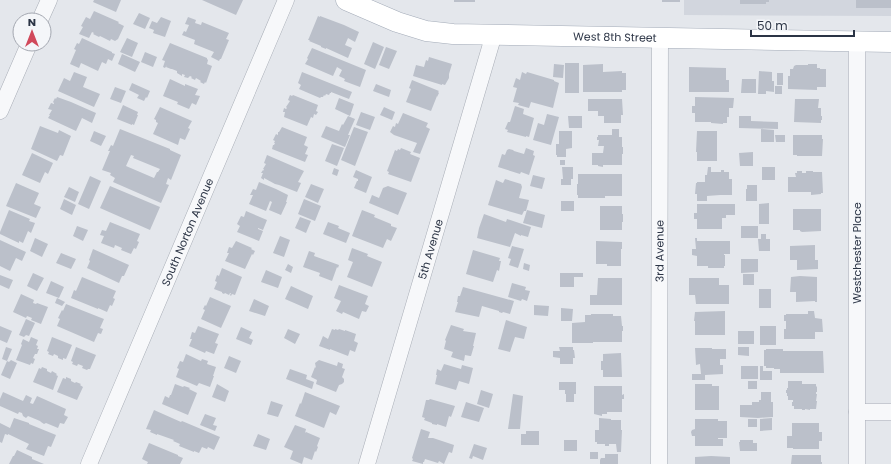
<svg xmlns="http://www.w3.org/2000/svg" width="891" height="464" viewBox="0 0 891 464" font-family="Poppins,sans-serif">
  <rect width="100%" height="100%" fill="#e4e7ec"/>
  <path fill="#d2d6de" d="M684 0H891V16L684 15Z"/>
  <path fill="#bbc0ca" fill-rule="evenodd" d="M94 0H121L116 12 93 2Z
    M202 0H243L236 15Z
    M454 0H475V2H454Z
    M662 0H680V2H662Z
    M740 0H769V2H766V4H740Z
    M856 0H891V8H856Z
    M94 11 119 22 118 23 124 26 118 39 115 41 111 39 110 41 100 36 99 37 93 34 94 33 92 32 89 38 79 34 83 27 81 26 86 17 90 19Z
    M139 13 150 18 145 29 133 24Z
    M318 16 320 17V16L344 25 359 32 355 42 348 38 345 45 352 48 348 58 326 48V49L321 47V46L309 41 310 40H308L309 38Z
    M161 17 171 21 165 37 153 33 154 30 149 28 152 21 157 23Z
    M188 17 196 20 195 23 201 25 202 22 229 33 226 39 229 40 221 59H220L219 61 211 57 214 52 194 44 195 40 182 35 184 31 186 32 189 25 185 24Z
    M82 38 112 52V53L115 54 112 61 108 59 106 64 102 62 98 71 81 63 79 68 70 64 76 50 74 49 77 43 79 44Z
    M127 38 138 43 132 57 120 52Z
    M373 42 384 47 375 69 364 64Z
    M170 43 207 58V59L208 60 207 64 212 66 206 83 205 82 204 84 200 82 201 81 196 78 195 80 191 78 192 77 190 76 188 78 184 77 185 75 182 74V76L177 73V71L172 69H171L166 67 167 65 165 68 163 67 165 61 162 60Z
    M386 47 397 51 389 69 379 65Z
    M312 48 366 70 360 87 344 81 345 79 339 76 342 70 337 67 333 76 305 64 308 59 307 58Z
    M145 52 157 57 153 67 141 62Z
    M122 54 140 62 135 72 118 64Z
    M429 57 452 64 449 74V78L445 85 442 84V85L413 76 416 65 424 67 426 60 428 61Z
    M565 63H579V93H565Z
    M554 64 564 65 563 78 553 77Z
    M603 64V72L622 71V73H626V90H622V92H583V65Z
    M808 64H817V68H820V69H826V87H817V90L788 89V76H790V69H793L794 66 796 65H808Z
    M689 67 726 68V80H729V92H689Z
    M759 71 772 72V81H774V92L766 91V94H758Z
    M74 72 87 77 83 87 100 94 94 107 58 91 64 78 70 81Z
    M302 72 352 92 349 99 331 92V93H330L329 95 326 94 325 96 324 95 323 97H321L320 98 299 89 301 85 298 83Z
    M522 72 526 74 527 72 554 80V81L559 83 553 108 531 102 529 108 518 105 519 103 513 102 517 88 513 87 516 78 520 80Z
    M777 73H783V85H777Z
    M170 79 185 86V84L198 89 195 95 200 96 196 105 192 103 189 109 177 104 178 102 163 96Z
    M742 79H756V93H741Z
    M412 80 439 91 438 92 439 93 437 97V96L431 111 406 102 411 89 409 88Z
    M132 83 150 91 147 98 146 97 144 101 137 98 139 95 129 90Z
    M376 84 391 90 389 97 373 91Z
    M775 86H782V94H775Z
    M115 87 126 91 121 103 110 99Z
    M290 95 292 96 293 95 318 105 316 111 318 112 316 115 314 114 313 118 311 117 307 126 284 117 285 112H283L284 108 286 109 287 108 286 107 290 101 288 100Z
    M57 97 71 102 96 113 92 123 82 118 76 131 48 118 50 115H49L52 110 48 109 51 103 54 104V103L53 102 55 98 56 99Z
    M695 97 734 98 733 108H729V117H727V123H723V124L711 123V122H695V113H692V106H695Z
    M339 98 354 104 350 116 335 109Z
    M588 99H622L623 115H621V123H604V116H598V111H588Z
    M795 99H819L818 108H821V116H822V120H821V123L794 122Z
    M123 105 138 112 137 115H138L134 125 132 124V125L117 119Z
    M515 106 524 109 523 114 534 118 529 137 526 136V137L507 132 508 130 505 129 508 122H510Z
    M160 107 192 121 188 128 190 129 185 140 180 138 178 145 153 134 158 123 156 122V120L154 119Z
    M384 107 395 112 392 120 380 115Z
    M361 112 375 117 370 130 356 125Z
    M403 113 428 123 426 127 430 129 420 154 413 152 417 143 394 135 390 132 393 126 395 127 396 123 398 124Z
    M547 114 559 117 551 145 533 140 538 123 544 125Z
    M348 116 355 119 348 135H350L345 147 321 137 326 126 339 131 342 124 343 125Z
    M568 116H582V128H569Z
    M739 116H751V121L778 122V129L739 128Z
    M40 126 58 133 59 130 71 136 63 156 60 155 57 161 31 149Z
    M282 127 307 137 304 145 308 147 305 154 308 155 305 162 272 149 273 145H274L275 143H274L275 141 273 140 276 134 278 135V132H279Z
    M354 127 368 132 355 166 341 160Z
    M120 129 170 149V150L181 155 171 180 168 178 166 184 169 185 161 203 113 182 115 178 110 175 111 173 102 170 110 151H108L111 145 113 146ZM131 155 134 156 133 158 160 169 158 172H157L154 178 126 166Z
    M612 129H619V137H622V147H623V154H622V165H603V167L598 166V165H592V153H603L604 146H598L599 140H597V137H598V135H612Z
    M761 129 774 130V142H761Z
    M94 131 106 136 101 146 90 141Z
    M559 131H572V148L566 149V157H557V155H556V144H559Z
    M697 131H717V161H697V152H696Z
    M775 135H785V142H776Z
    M793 135H822V139H823L822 156H797V155H793Z
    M332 144 344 148 337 166 325 161Z
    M401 148 411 152 410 154 420 158 411 182 388 174 389 172 387 171 395 150 397 151 398 149 400 150Z
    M526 148 534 151 533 155 535 156 529 175 521 172 520 174 498 167 502 154 505 155 507 150 509 149 513 150 514 151 524 154Z
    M753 152V166H740L739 153Z
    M32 153 53 163 48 174 45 172 40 183 22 175Z
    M267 155 304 171 298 182 301 183 297 192 279 185 275 184 264 178V180L261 178 263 173H261L263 170V171L264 169H263L266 164 264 163Z
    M560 160H565V165H560Z
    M562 167H573V179H571V185H561V179H563Z
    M708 167H711V172H721V170H724V172H729V179H732V195H720L707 196V201H697V194H695L696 183H697V182H705V175H707Z
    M762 167H775V180H762Z
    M334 168 339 170 337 176 332 174Z
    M356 170 372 177 366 193 354 188 357 181H358V179L353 177Z
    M797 171H802V173H806V171H813V172H822L823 193H821V194L811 195V192H788V177H796L795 173H797Z
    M578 174H622V196H605V198H578V195H577V184H578Z
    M533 175 545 178 542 189 530 186Z
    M90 176 101 181 89 209 78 204Z
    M505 179 521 184 522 187 519 198 529 200 526 211H524L522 215 488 205 496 180 503 183Z
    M259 182 276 189 288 195 286 202H287L281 215 269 210 272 202 270 201 266 211 249 204 253 195H250L253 189 256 190Z
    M16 183 39 193 34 204 41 207 36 218 6 206Z
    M311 184 324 189 318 203 305 197Z
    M747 185H757V201H746V189H747Z
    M110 186 160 207 150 230 100 208Z
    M388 186 407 193 398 215 369 203 372 195 379 198 383 188Z
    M69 187 79 192 75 202 64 197Z
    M64 199 76 205 72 215 60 209Z
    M304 199 321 206 315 221 298 214Z
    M561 201H574V211H561Z
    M769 203V224H759V204Z
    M697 204H735V215H726V218H722V229H697V219H694V213H697Z
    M600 206H622V214H623V222H622V230H600Z
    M793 209H821V231L802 232 800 231V230H793Z
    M9 210 30 219 29 221 35 223 31 233 28 231 23 243 19 241V243L0 234V232Z
    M362 210 375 215 374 217 391 224V226L397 228 391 241 387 239 383 248 352 236Z
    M527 210 545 215 542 228 523 223Z
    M246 211 267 220 263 230 258 228V229L263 231 259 241 237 232 240 226 237 224 241 216 244 217Z
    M484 214 506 222 507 219 531 227 528 237 521 235V236L515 233 510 247 477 238 479 228Z
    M300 217 311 221 306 233 295 228Z
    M110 222 140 234 137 241 139 242 136 249 134 248 131 254 121 250 122 248 115 245 114 248 101 243 104 236 100 235 102 230 106 231Z
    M328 222 339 226 338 228 350 233 346 243 323 234Z
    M77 226 88 230 83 241 73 236Z
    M741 226H758V238H741Z
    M761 234H766V239H770V251H759L758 239H761Z
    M280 236 290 240 284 257 273 253Z
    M35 238 48 244 42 257 30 251Z
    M695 238H697V241H730V254H724V255H725V266H724V268H708V266H697V256L692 255V249H696Z
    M0 240 26 252 22 261 16 258 10 271 0 266Z
    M236 241 252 248 251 249 255 251 253 255 252 254 245 269 225 261 229 253H227L229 247 232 248Z
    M596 241 622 242V249H621V266H607V264H596Z
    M815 245V260H818V269L797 270V260H790V246Z
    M512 246 524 249 518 268 509 265 511 259 508 258Z
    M352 248 368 254 367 256 382 262 372 287 347 277 353 262 348 260Z
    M93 249 129 265 124 276H122L119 283 87 268 90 261 89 260Z
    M473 250 500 258 499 261H501L499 271 497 270 493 282 466 274Z
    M309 251 315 253 314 256 339 265 338 268 337 267 332 281 319 276 320 273 303 267Z
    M61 253 76 259 71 269 56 263Z
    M741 259H758V272L741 273Z
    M524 263 530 265 529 271 523 269Z
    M288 264 293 267 291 273 285 270Z
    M222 268 242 277 235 295 232 294 231 296 230 295 231 293H230L229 295 225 293 224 294 222 293V292L214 289 217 282 215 281 217 275 219 276Z
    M266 270 282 277 278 288 261 282Z
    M33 273 44 278 37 291 27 286Z
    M560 273H574V287H560Z
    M574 273H583V277H574Z
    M743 274H754V285H743Z
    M0 275 13 280 9 289 0 285Z
    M800 276 817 277V302H815V301L796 302V292H790L791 277Z
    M82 277 116 291 113 298 115 299 112 306 110 305 107 312 98 308V309L71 298 74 290 76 291Z
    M598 278H622V305H590V295H597Z
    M689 278H719V285H729V304H696L695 295H689Z
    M51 281 64 287 59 298 46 293Z
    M512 283 526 287 525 290 530 291 527 301 522 299 521 301 508 297Z
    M339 285 368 296 365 304 369 306 366 312 362 311 359 319 343 312 342 314 336 311 341 301 334 298Z
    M291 286 313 296 308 309 285 299Z
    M463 287 514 301 510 314 503 312 502 313 499 312V311L482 306 479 317 455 312 458 302H457L458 296H460Z
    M759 289H771V308H759Z
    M21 294 34 300 33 303 36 304 37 303 48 307 41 324 31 320 32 318 27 316 26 318 13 312Z
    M210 297 231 306 221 328 201 319 205 310 203 309 205 305 206 306Z
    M57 298 65 302 62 306 55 303Z
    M254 299 269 306 265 316 249 311Z
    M66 304 104 319 100 328 103 329 101 334 98 333 94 342 57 326 60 319 58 318 62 310 63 311Z
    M534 305 549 306 548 316 534 315Z
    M561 308 573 309 572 321H561Z
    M725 311V335H695V321H694L695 312Z
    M808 311H814L815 318 822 319 823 332H815V339H784V329H786V321H784V315H786V314H808Z
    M591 314H613V316H621L622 326H623V331H622V342H593V343H572V323L585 322V315H591Z
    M26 319 35 323 29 336 26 335 24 337 19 335Z
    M506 320 527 327 524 339 515 337 510 352 498 349Z
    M451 325 464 329 463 331 476 333 473 346H474L471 356H470L465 355 464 361 451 357 453 352 444 349 446 341 445 340Z
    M0 326 12 331 7 343 0 340Z
    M198 326 219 334 215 343 218 344 214 354 206 351 205 353 189 346 192 339H190L192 332 195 333Z
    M760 326H776V345H760Z
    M241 327 252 332 249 338 253 340 251 345 236 339Z
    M288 329 300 334 295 344 284 338Z
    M332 329 335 330V329L338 330 339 329 345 331V330L356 334 354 341 358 343 355 352 350 350 348 356 330 349V350L319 346 323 336 328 339Z
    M738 331H754V344H738Z
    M31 337 38 340 36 345 38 346 37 349H39L37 354H35L33 358 35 359 33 364 31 363 30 365 16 360 22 345 21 344 23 339 29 342Z
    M52 337 72 345 66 359 63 358V360L58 358V356L54 354 53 356 48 354 49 352 47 351Z
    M6 347 12 349 7 361 2 359Z
    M76 347 96 355 90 369H88L87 370 82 368 83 366 78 364 77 366 72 364 73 362 71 361Z
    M559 347H573V350H574L575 358H573V364H560V358L553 357V351H560Z
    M738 347H749V356L738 355Z
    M695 348H712V349H726V359H720V365H723V374L705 375V380H692V374H701L700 364 696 365Z
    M766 349H783V351H823L824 373H780V369H774V368H766V366H764V350H766Z
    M621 353 622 377H603V370H601V361H603V354Z
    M186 354 201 361 202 359 208 361 207 364 216 367 213 376H214L210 387 199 383 197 386 176 377 179 369 177 368 180 361 183 362Z
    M229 356 241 361 236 373 224 368Z
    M11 360 17 363 10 379 1 375 7 361 9 362Z
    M319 360 337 366 338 362 343 364 342 368 345 369 342 377 344 379V382L342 384 339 385 336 392 316 384 317 380 311 377 315 367 316 368 315 363Z
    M444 364 461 369 462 365 473 368 469 384 459 381 456 390 435 384 437 375H436L437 369 441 371Z
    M741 366H758V379H741Z
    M760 366H763V371H772V380H760Z
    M42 367 47 369V371L51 373 52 371 57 374 56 375 58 376 53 390 33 382 39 368 41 369Z
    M290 369 307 375 306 379 314 382 312 389 286 379Z
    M66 377 71 379V381L75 383 76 382 81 384 80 385 83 387 77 400 57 392 63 378 66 379Z
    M748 381H757V389H748Z
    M788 381H802V384H816V386L817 387V392H816V394H817L816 401H817L816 409H810V410L805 409V410H802V409H794V406H792V402H793V400H788V396H787V393H786V390H787V388H788Z
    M559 382H576V394H574V402H566V394H565V390H559Z
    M175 384 183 387 184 386 190 388 189 389 197 393 188 415 162 404 165 396 169 398 170 395H171Z
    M217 384 229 391 225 402 212 397Z
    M695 384H712V386H719V410H695Z
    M594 386H622V395L624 394V399H622V412H607V414H602V416L594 414Z
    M481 390 493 394 489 408 477 404Z
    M3 392 23 401 26 395 32 398 30 403 33 404 37 396 66 409 64 415 68 417 64 424 60 423 58 428 46 423 44 424 41 422 40 421 28 416 26 418 23 416 22 413 19 412 18 414 0 406V399Z
    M305 392 340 406 336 415 330 412 324 428 295 416 300 403 301 404Z
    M761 392H771V402H773V417L758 418 740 417V405H752V402H759V400H761Z
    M513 394 523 396 520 429H508Z
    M430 399 455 406 451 417 449 416 446 427 437 424V425L432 424V423L424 420 425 418 422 417 426 400H429Z
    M271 401 283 405 278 417 267 414Z
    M466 402 484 408 479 422 461 417Z
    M154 410 181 422 182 421 220 437 214 450 208 447 207 449 202 447 199 453 194 451V452L179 446 180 444 173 441 174 440 157 434V435L150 432 151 430 146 429Z
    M205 414 216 418 213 425 217 426 215 431 200 425Z
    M14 418 29 423V424L56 435 51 447 48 446 44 456 26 449 29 444 8 434V435L5 434 2 443 0 442V423L10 428Z
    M599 418 611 419V420H621V430H622L621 452H617L616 444H609V446H605V444H597V442H595V430H599Z
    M772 418V430L760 431V419Z
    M695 419H718V421H727V438H718V439H723V446H695V436H692L691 432 692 430 695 429Z
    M748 419H757V427H748Z
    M792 423H819V432H822V441H819V449H793V448H787V436H792Z
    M295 425 306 429 305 433 306 432 320 438 317 446 318 447 316 452 315 451 312 460 304 457 302 464 290 459 293 451 284 447Z
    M421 429 430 432 428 438H433L454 445 452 453 449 452 444 464 439 461 438 463 425 459 424 462H423V464L412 461 413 459 412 458Z
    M526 431H539V445H521V434H526Z
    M258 434 270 439 266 450 253 446Z
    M564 440H577V451H564Z
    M740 440H753V443H757V451H740L739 442H740Z
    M149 443 178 455V456L183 458 180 464H147L148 462 142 459Z
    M474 444 487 448 483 460 473 456 472 459 469 458Z
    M17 450 32 457V459L44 464H9L13 456H14Z
    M590 452H598V459H590Z
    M605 454H618V464H600V460L601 458H605Z
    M792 455H821V462H822V464H791Z
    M711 456 730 457V464H695V457Z"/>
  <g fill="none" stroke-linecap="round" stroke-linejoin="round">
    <g stroke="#a9aeb7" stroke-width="17">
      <g id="minor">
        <path d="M40 20 49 0"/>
        <path d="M857 42V464"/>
        <path d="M0 111 29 44"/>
        <path d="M857 412H891"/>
        <path id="s1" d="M89 464 286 0"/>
        <path id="s2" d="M367 464 494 34"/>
        <path id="s3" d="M659 464 660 38"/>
      </g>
    </g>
    <g stroke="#a3abb8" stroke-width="21">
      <g id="major">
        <path id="s4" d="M346 0 397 22 426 31 453 34 891 42"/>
      </g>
    </g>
    <use href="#minor" stroke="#f7f8fa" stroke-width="16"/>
    <use href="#major" stroke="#fff" stroke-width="20"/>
  </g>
  <g text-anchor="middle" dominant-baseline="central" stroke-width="3" stroke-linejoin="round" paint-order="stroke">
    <g font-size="11" fill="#2b3445" stroke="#f4f6f9">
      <text stroke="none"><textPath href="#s4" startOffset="275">West 8th Street</textPath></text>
      <text stroke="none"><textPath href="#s1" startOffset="252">South Norton Avenue</textPath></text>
      <text stroke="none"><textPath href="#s2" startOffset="224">5th Avenue</textPath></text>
      <text stroke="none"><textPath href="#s3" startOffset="213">3rd Avenue</textPath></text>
      <text transform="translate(857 253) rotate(-90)">Westchester Place</text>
    </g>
  </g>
  <g transform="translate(32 32)"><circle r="19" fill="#f4f6f9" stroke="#a4a8b1"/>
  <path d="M0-3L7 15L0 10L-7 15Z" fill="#d1495b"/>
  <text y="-6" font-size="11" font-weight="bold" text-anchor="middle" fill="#2b3445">N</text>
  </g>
  <path d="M751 30v6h103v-6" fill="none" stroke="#2b3445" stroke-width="2"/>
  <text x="757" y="30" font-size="12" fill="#2b3445" stroke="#f4f6f9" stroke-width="3" paint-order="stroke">50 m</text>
</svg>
